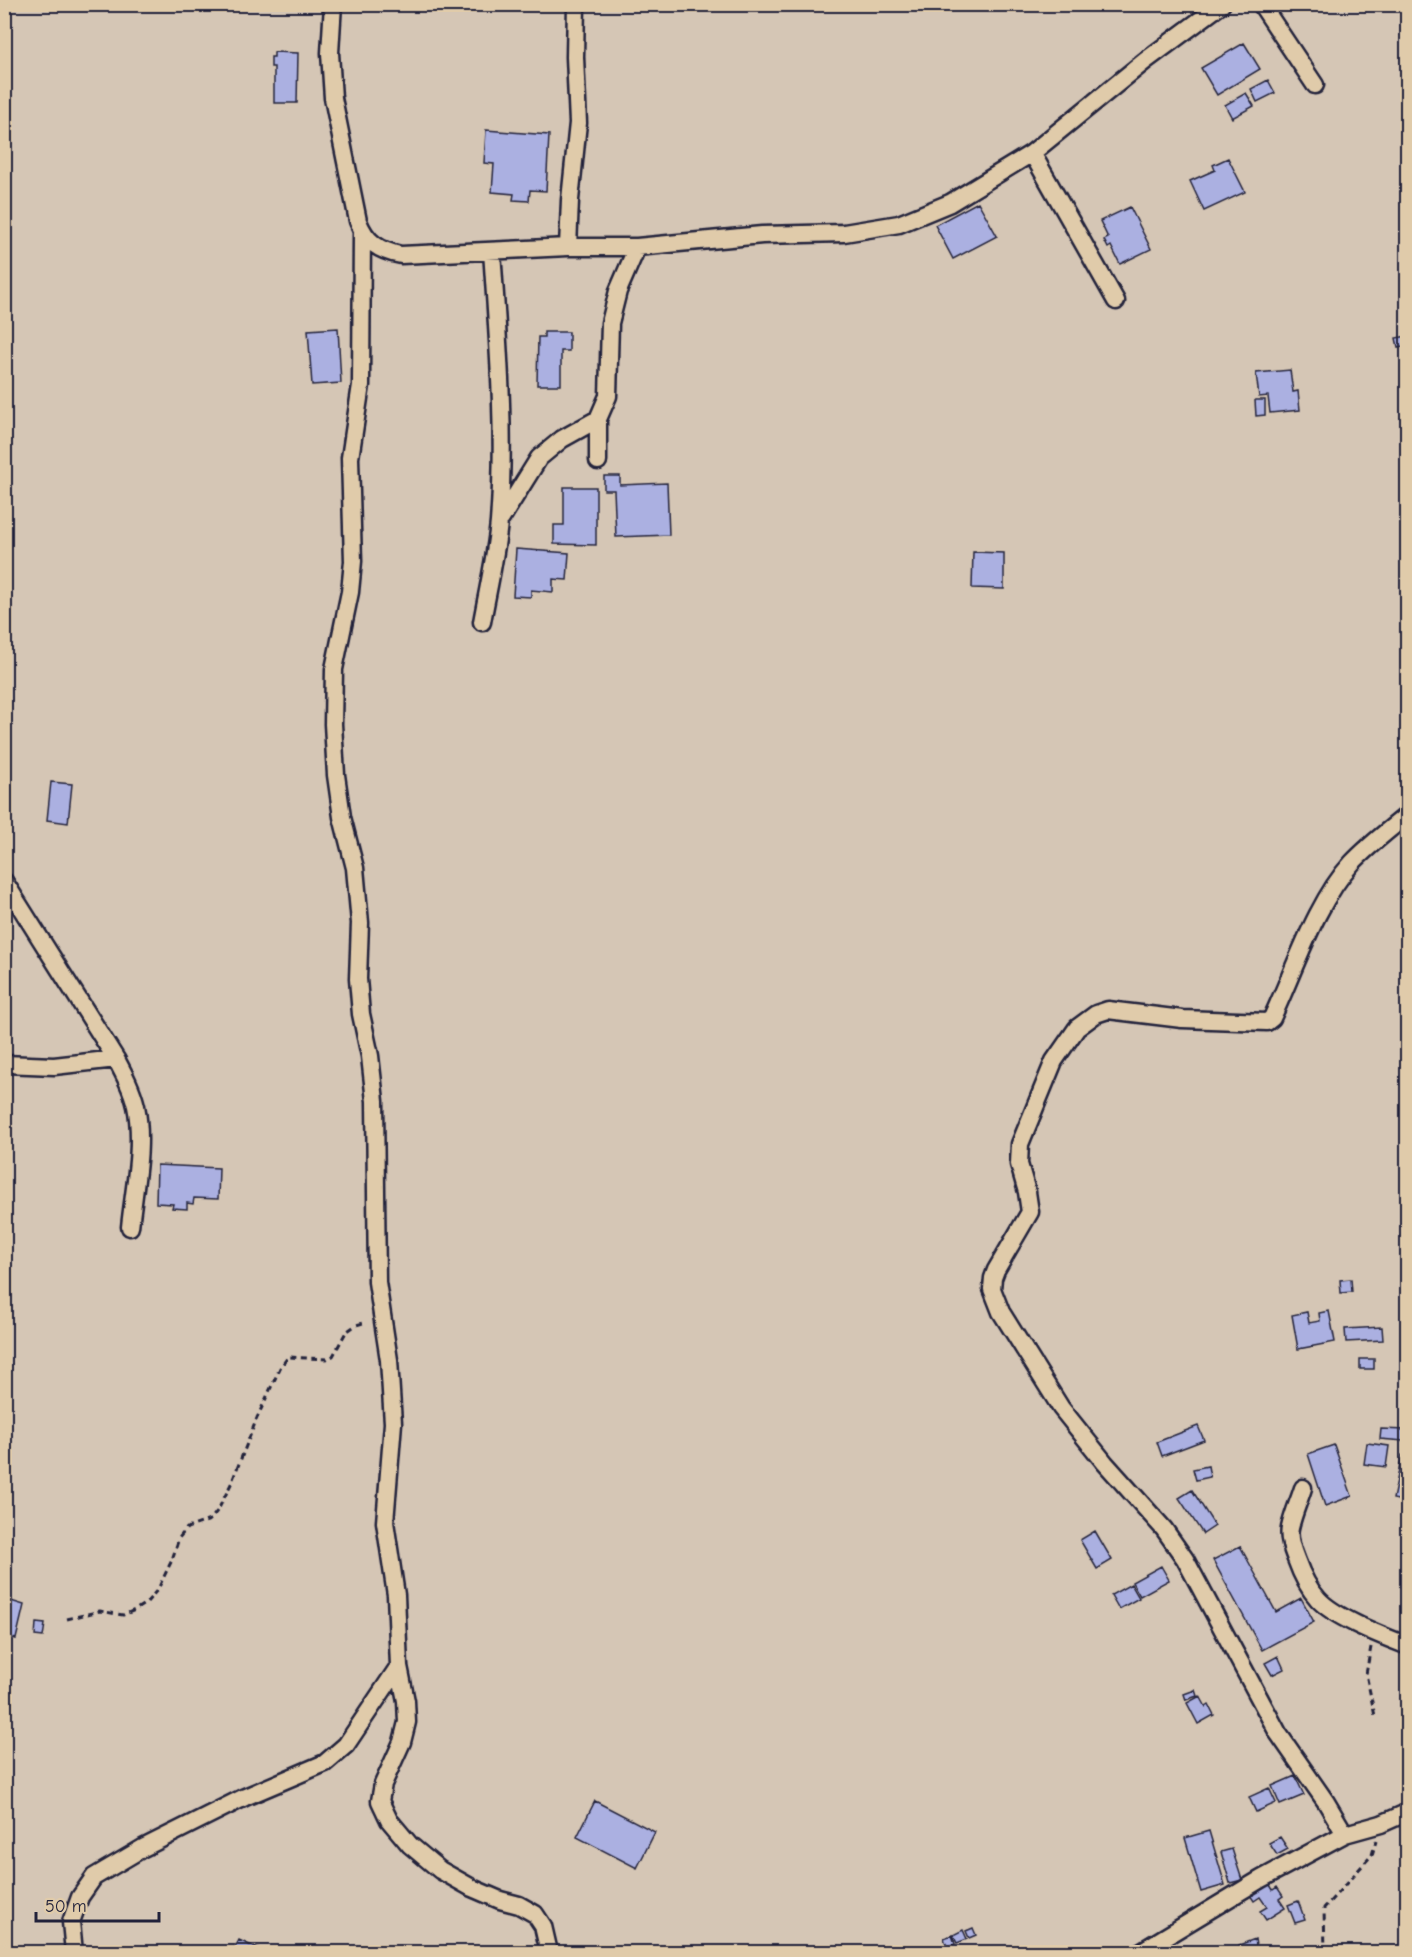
<svg xmlns="http://www.w3.org/2000/svg" width="1412" height="1957" viewBox="0 0 1412 1957" font-family="'Comic Neue',sans-serif">
  <rect width="100%" height="100%" fill="#d5c6b5"/>
  <filter id="ink" filterUnits="userSpaceOnUse"><feTurbulence type="fractalNoise" baseFrequency=".0167" numOctaves="2"/><feDisplacementMap in="SourceGraphic" scale="12" xChannelSelector="R" yChannelSelector="G"/><feConvolveMatrix kernelMatrix="1 2 1 2 8 2 1 2 1" color-interpolation-filters="sRGB"/></filter>
  <g filter="url(#ink)">
    <path fill="#abb0e1" stroke="#22223b" stroke-width="1.5" d="M1244 43 1260 69 1217 95 1201 68Z
      M274 52 298 53 297 103H274V67H271V57H274Z
      M1268 80 1275 93 1257 102 1251 89Z
      M1246 93 1254 106 1232 118 1225 105Z
      M486 130 549 135 546 191 530 190 529 201 513 200 514 194 492 192 494 164 484 163Z
      M1228 158 1245 192 1204 211 1190 181 1215 170 1213 165Z
      M978 202 997 236 953 259 935 225Z
      M1130 207 1151 249 1120 264 1111 246 1108 248 1104 240 1108 238 1100 221Z
      M338 328 341 383 312 385 308 330Z
      M544 332H569V351H561V385H537L538 337H544Z
      M1408 336V345L1398 347 1396 338Z
      M1290 370 1293 392 1298 391 1300 410 1270 413 1268 396 1259 397 1256 373Z
      M1255 400H1265V415L1256 416Z
      M604 476H620V485L667 483 669 535 616 537 614 490H604Z
      M564 487H596V545L554 544V525H564Z
      M516 549 569 553 567 580 553 579V592L531 590V597L513 596Z
      M973 552 1004 553V589L972 588Z
      M51 782 72 784 68 823 47 820Z
      M157 1165 219 1168 218 1199 194 1198 193 1204 187 1203V1209L172 1208 173 1204 156 1203Z
      M1351 1279 1352 1292 1341 1293 1340 1280Z
      M1329 1311 1335 1342 1298 1349 1292 1315 1307 1312 1309 1323 1320 1321 1319 1313Z
      M1382 1327 1383 1340 1346 1342 1345 1329Z
      M1360 1359H1374V1369H1360Z
      M1198 1426 1204 1440 1162 1456 1157 1442Z
      M1381 1429 1405 1430 1404 1441 1380 1439Z
      M1367 1443 1389 1446 1386 1467 1364 1464Z
      M1334 1445 1352 1496 1325 1506 1308 1454Z
      M1402 1455 1408 1456V1502L1393 1499Z
      M1208 1466 1210 1477 1196 1480 1193 1469Z
      M1192 1490 1215 1526 1203 1534 1179 1498Z
      M1095 1531 1112 1560 1097 1569 1080 1540Z
      M1240 1546 1276 1612 1301 1598 1314 1622 1262 1650 1213 1560Z
      M1161 1566 1169 1580 1140 1596 1132 1582Z
      M1131 1584 1139 1598 1119 1609 1111 1595Z
      M11 1601 24 1605 16 1639 4 1636Z
      M36 1623 45 1624 43 1637 35 1636Z
      M1278 1656 1284 1669 1272 1675 1265 1663Z
      M1195 1690 1197 1696 1186 1700 1184 1694Z
      M1200 1696 1206 1707 1209 1705 1214 1715 1198 1724 1187 1703Z
      M1295 1776 1304 1795 1280 1805 1272 1786Z
      M1269 1788 1276 1803 1256 1812 1249 1797Z
      M595 1801 655 1832 637 1868 577 1837Z
      M1209 1831 1225 1885 1201 1892 1185 1838Z
      M1280 1837 1288 1849 1277 1855 1269 1843Z
      M1232 1849 1242 1880 1230 1883 1221 1852Z
      M1267 1880 1273 1890 1277 1887 1283 1896 1279 1899 1285 1908 1266 1920 1260 1911 1267 1907 1260 1897 1254 1901 1248 1892Z
      M1298 1901 1305 1920 1295 1923 1288 1905Z
      M973 1928 976 1935 969 1938 966 1931Z
      M963 1930 967 1939 957 1943 953 1935Z
      M952 1935 955 1944 947 1947 944 1938Z
      M1255 1939 1257 1952H1241L1239 1945Z
      M239 1940 258 1949 257 1952H233Z"/>
    <g fill="none" stroke-linecap="round" stroke-linejoin="round">
      <g stroke="#22223b" stroke-width="21">
        <path id="minor" d="M333 4 330 53 333 98 358 221C366 242 379 251 401 255L568 247H637L762 235 844 233 899 224 950 203 1032 153 1145 61 1222 4
          M1261 4 1315 85
          M1032 153 1116 301
          M362 232 361 385 350 458 353 561 350 592 334 669 333 724 336 775 342 817 355 868 360 923 358 979 361 1014 370 1056 375 1101 377 1282 389 1360 393 1423 385 1522 396 1595 399 1666 406 1701 407 1722 402 1742 383 1784 380 1801 389 1820 410 1845 440 1870 472 1888 500 1900 519 1905 535 1914 543 1926 549 1952
          M568 247 570 200 578 123 575 57 576 4
          M598 461V419L608 396 610 323 618 291 637 247
          M501 519 539 458 562 439 598 419
          M482 622C488 589 496 555 499 522 506 432 498 341 492 251
          M4 881 116 1059
          M4 1064 54 1066 116 1059C124 1074 132 1089 136 1106 144 1145 134 1188 130 1227
          M1303 1488C1299 1501 1293 1514 1290 1528 1288 1538 1292 1549 1296 1559 1301 1573 1308 1588 1318 1599 1335 1618 1383 1636 1408 1646
          M1345 1834 1326 1802 1278 1733 1185 1559 1164 1529 1105 1463 1061 1408 1001 1312 992 1289 993 1278 996 1270 1030 1212 1027 1192 1019 1164 1020 1144 1054 1061 1077 1028 1096 1014 1108 1010 1182 1019 1267 1022 1272 1018C1295 969 1316 902 1352 863 1369 845 1389 830 1408 814
          M74 1952 71 1922 80 1897 94 1877 143 1848 245 1797 325 1763 346 1745 399 1666
          M1140 1952 1261 1879 1345 1834 1381 1824 1408 1812"/>
      </g>
      <path stroke="#22223b" stroke-width="3" stroke-dasharray="6 4.5" stroke-linecap="butt" d="M67 1619 100 1611 123 1615 135 1610 147 1602 158 1589 172 1560 179 1538 187 1528 210 1520 218 1510 231 1484 257 1418 280 1368 288 1357 327 1359 333 1356 346 1332 356 1325 367 1322
        M1371 1647 1366 1674 1375 1716
        M1325 1952 1324 1908 1372 1855 1376 1841"/>
      <use href="#minor" stroke="#e0cbaa" stroke-width="16"/>
    </g>
  </g>
  <rect width="1412" height="1957" fill="none" stroke="#e0cbaa" stroke-width="24"/>
  <rect x="12" y="12" width="1388" height="1933" fill="none" stroke="#22223b" stroke-width="2" filter="url(#ink)"/>
  <path d="M36 1912v9h123v-9" fill="none" stroke="#22223b" stroke-width="3"/>
  <text x="45" y="1912" font-size="18" fill="#22223b" stroke="#e0cbaa" stroke-width="4.5" paint-order="stroke">50 m</text>
</svg>
